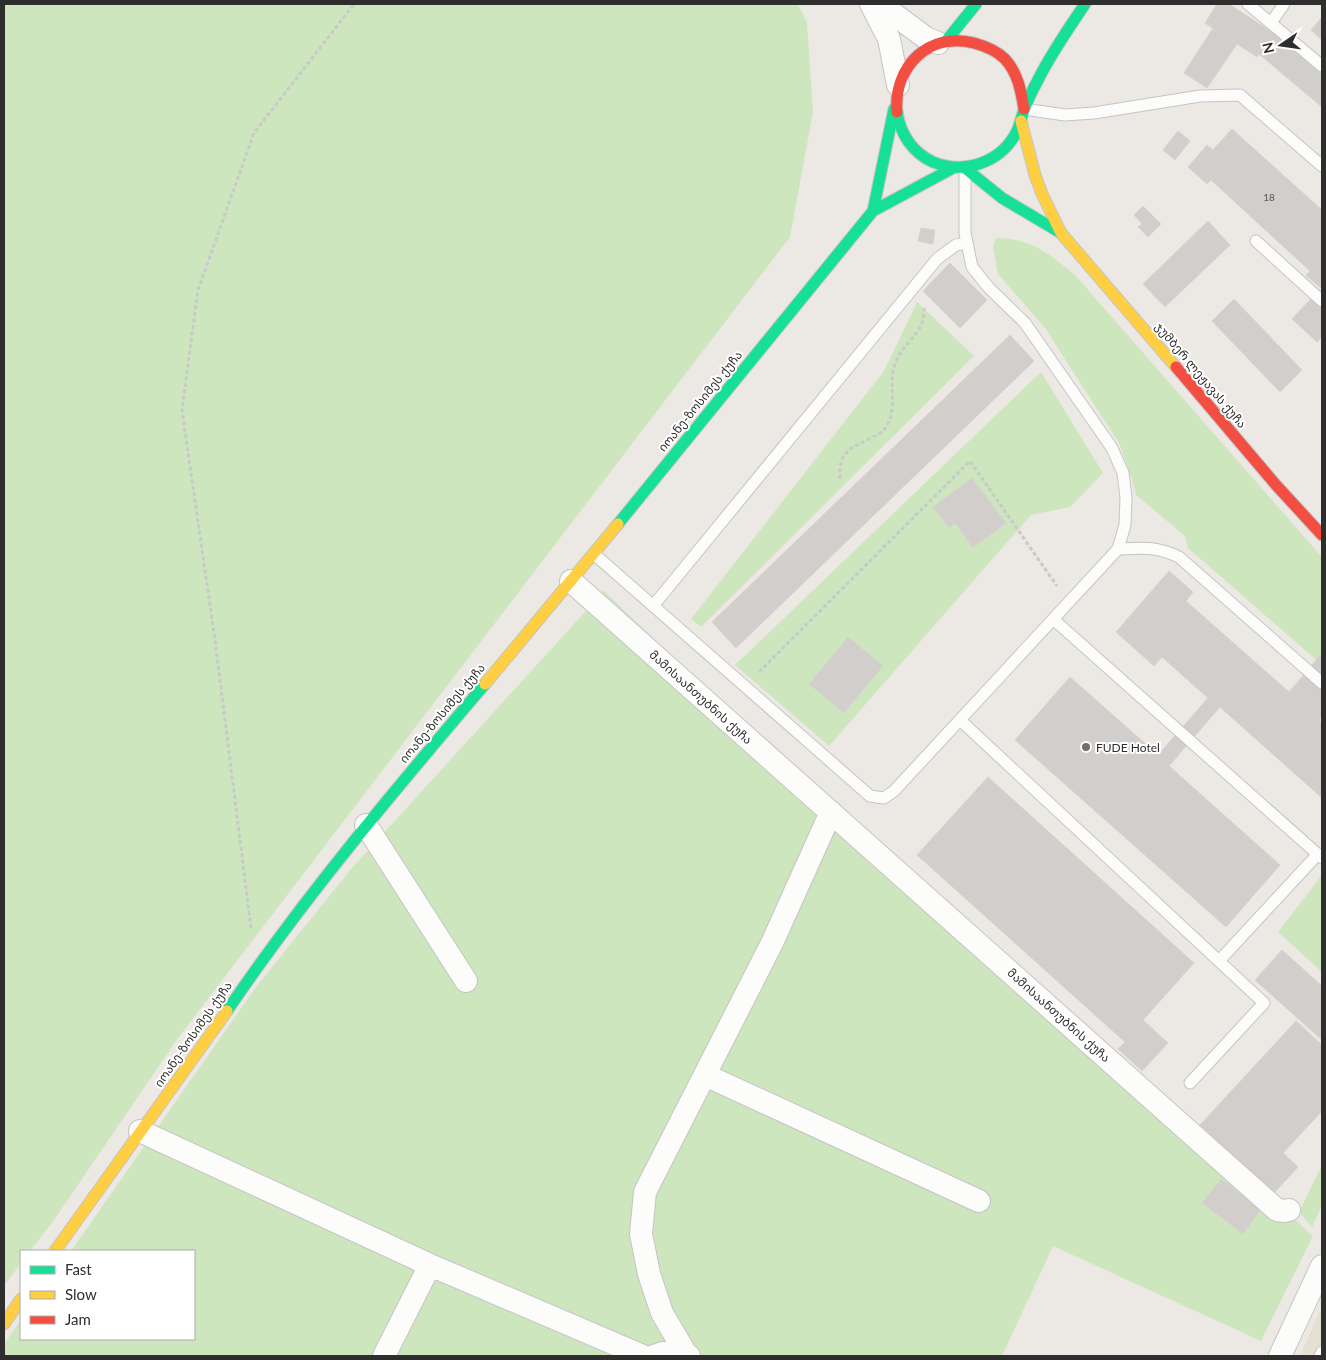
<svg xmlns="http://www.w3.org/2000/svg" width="1326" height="1360" viewBox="0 0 1326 1360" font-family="Lato,'Noto Sans Georgian',sans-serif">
  <rect width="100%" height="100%" fill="#ece8e4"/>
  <path fill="#e6e0d3" d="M1322 1306V1356H1300Z"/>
  <path fill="#cee6be" d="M4 4H798L807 23 813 112 790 237 178 1038 54 1220 30 1251H21V1263L4 1286Z
    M996 238C1033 239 1048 253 1075 275L1322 557V665L1188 548 1185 536 1136 495 1132 479 1119 443 1045 328 998 274 993 246Z
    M917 302 974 356 701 627 691 619 884 371Z
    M1041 372 1103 473 1070 507 1031 515 829 746 735 665Z
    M604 591 725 707 1313 1236 1261 1341 1053 1246 1002 1356H4V1344L21 1320V1339H194V1251H71L256 987 351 869Z
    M1322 875V972L1278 932Z
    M1322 1165V1206L1312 1227 1299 1212Z"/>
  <path fill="#d1cecb" stroke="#d7d4d0" d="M1217 4H1229L1273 33 1322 75V107L1259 54 1257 57 1205 23Z
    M1322 17V40L1311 30Z
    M1213 28 1237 44 1207 88 1184 73Z
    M1232 129 1322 210V289L1306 275 1310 271 1211 180 1207 184 1188 167 1207 145 1213 150Z
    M1178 131 1190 141 1175 160 1163 150Z
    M1143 206 1161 224 1148 237 1138 227 1142 224 1134 215Z
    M1208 221 1230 245 1165 307 1143 284Z
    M921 228 935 230 933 244 918 241Z
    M950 263 987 300 960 328 923 291Z
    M1312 298 1322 308V336L1317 342 1292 319Z
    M1234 299 1302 370 1280 392 1212 321Z
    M1010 335 1034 361 736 648 712 622Z
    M972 478 1006 523 973 548 955 523 949 528 933 507Z
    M1169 571 1193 592 1186 601 1289 692 1296 684 1322 708V717L1319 720 1322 723V798L1220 707 1169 766 1280 865 1226 927 1015 740 1070 677 1158 755 1208 698 1162 657 1154 666 1116 632Z
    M848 637 883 666 844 713 809 684Z
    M1322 653V708L1296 684Z
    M988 777 1194 963 1143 1020 1168 1043 1142 1071 1118 1049 1125 1042 917 855Z
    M1282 950 1322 986V1040L1255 980Z
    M1296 1021 1322 1045V1111L1283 1153 1298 1167 1273 1194 1200 1125Z
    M1221 1179 1261 1209 1243 1234 1202 1203Z"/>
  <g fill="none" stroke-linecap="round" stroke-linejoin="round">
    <g stroke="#c5c4c5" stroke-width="13">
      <path id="lane" d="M1248 4 1322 66
        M1271 23 1284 4
        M1024 109 1065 115 1094 113 1200 96 1240 95 1322 166
        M1256 241 1322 301
        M1118 549C1144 548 1155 546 1179 557L1322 683
        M594 554 870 796 884 798 894 791 1118 549 1125 525 1126 497 1123 473 1112 448 1025 323 989 288 972 267 965 233V172
        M653 606 937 259 956 245 966 243
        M1053 619 1322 858
        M960 720 1264 1003 1190 1083
        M1219 961 1318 854
        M1320 1356 1322 1352"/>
    </g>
    <g stroke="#c5c4c5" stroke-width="24">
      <path id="street" d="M871 4 889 39 898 85
        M880 4 926 38 938 43
        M571 581 1277 1210 1284 1211 1289 1210
        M366 825 466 981
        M705 1075 979 1201
        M140 1131 430 1265 643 1356
        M384 1356 430 1265
        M654 1356 663 1353 686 1354
        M689 1356 686 1354 662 1313 649 1274 641 1234 645 1192 772 943 831 812
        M1280 1356 1322 1266"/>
    </g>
    <g stroke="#c5c4c5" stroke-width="13">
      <path id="fast" d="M947 40 976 4
        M897 112C900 134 913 153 933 162 965 175 1002 162 1017 131 1020 125 1021 119 1023 113 1027 101 1033 89 1039 78 1052 52 1069 28 1085 4
        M965 168 1002 198 1061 233
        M873 211 894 109
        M618 524 873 211 953 168
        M227 1011C305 896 395 790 485 684"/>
    </g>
    <g stroke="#c5c4c5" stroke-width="13">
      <path id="slow" d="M1021 121 1035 175 1042 194 1061 233 1176 367
        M485 684 618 524
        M55 1251 227 1011
        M4 1324 21 1299"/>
    </g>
    <g stroke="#c5c4c5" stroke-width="13">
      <path id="jam" d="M897 112C893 67 929 31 974 43 985 46 997 51 1005 59 1018 73 1021 91 1024 109
        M1176 367 1276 485 1322 535"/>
    </g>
    <path stroke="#c9c9c8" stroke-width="3" stroke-dasharray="4 2.5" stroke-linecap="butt" d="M840 479C838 452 849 449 871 438 876 435 880 434 884 430 900 409 887 386 895 364 900 347 916 339 922 323 924 318 924 313 924 308
      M759 672 970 461 1057 586
      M251 928 215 640 182 410 198 290 254 133 354 4"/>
    <use href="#lane" stroke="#fcfcfb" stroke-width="11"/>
    <use href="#street" stroke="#fcfcfb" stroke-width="22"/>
    <use href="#fast" stroke="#16e098" stroke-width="11"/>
    <use href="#slow" stroke="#ffcf43" stroke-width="11"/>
    <use href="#jam" stroke="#f24e42" stroke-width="11"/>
  </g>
  <circle fill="#706f6e" stroke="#fff" stroke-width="2" cx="1086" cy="747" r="5"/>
  <g text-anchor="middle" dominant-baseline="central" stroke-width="4" stroke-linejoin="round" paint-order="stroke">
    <g font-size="10" fill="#585857">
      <text x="1269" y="197">18</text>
    </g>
    <g font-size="12" fill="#2e2e2e" stroke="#fff">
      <text transform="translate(1201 375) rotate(50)">ჯუმბერ ლეჟავას ქუჩა</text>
      <text transform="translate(700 401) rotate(-51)">იოანე-ზოსიმეს ქუჩა</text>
      <text transform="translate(701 697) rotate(42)">მამისაანთუბნის ქუჩა</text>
      <text transform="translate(442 713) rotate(-50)">იოანე-ზოსიმეს ქუჩა</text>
      <text transform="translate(1059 1015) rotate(42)">მამისაანთუბნის ქუჩა</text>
      <text transform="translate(193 1034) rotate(-55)">იოანე-ზოსიმეს ქუჩა</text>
    </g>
    <g font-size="12" fill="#2e2e2e" stroke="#fff" text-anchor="start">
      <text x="1096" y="747">FUDE Hotel</text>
    </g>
  </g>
  <rect width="1326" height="1360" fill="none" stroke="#2e2e2e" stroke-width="10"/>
  <rect x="20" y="1250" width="175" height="90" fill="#ffffff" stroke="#ababab"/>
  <rect x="30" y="1266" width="25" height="8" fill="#16e098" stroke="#ababab"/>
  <text x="65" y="1275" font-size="15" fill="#2e2e2e">Fast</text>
  <rect x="30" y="1291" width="25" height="8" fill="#ffcf43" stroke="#ababab"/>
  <text x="65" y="1300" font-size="15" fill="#2e2e2e">Slow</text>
  <rect x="30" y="1316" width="25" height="8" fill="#f24e42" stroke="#ababab"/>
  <text x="65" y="1325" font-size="15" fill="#2e2e2e">Jam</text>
  <g transform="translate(1281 45) rotate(257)" stroke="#ffffff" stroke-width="4" paint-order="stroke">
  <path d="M0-4L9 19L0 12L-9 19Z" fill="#2e2e2e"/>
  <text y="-8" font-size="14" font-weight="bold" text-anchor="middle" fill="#2e2e2e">N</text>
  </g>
</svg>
